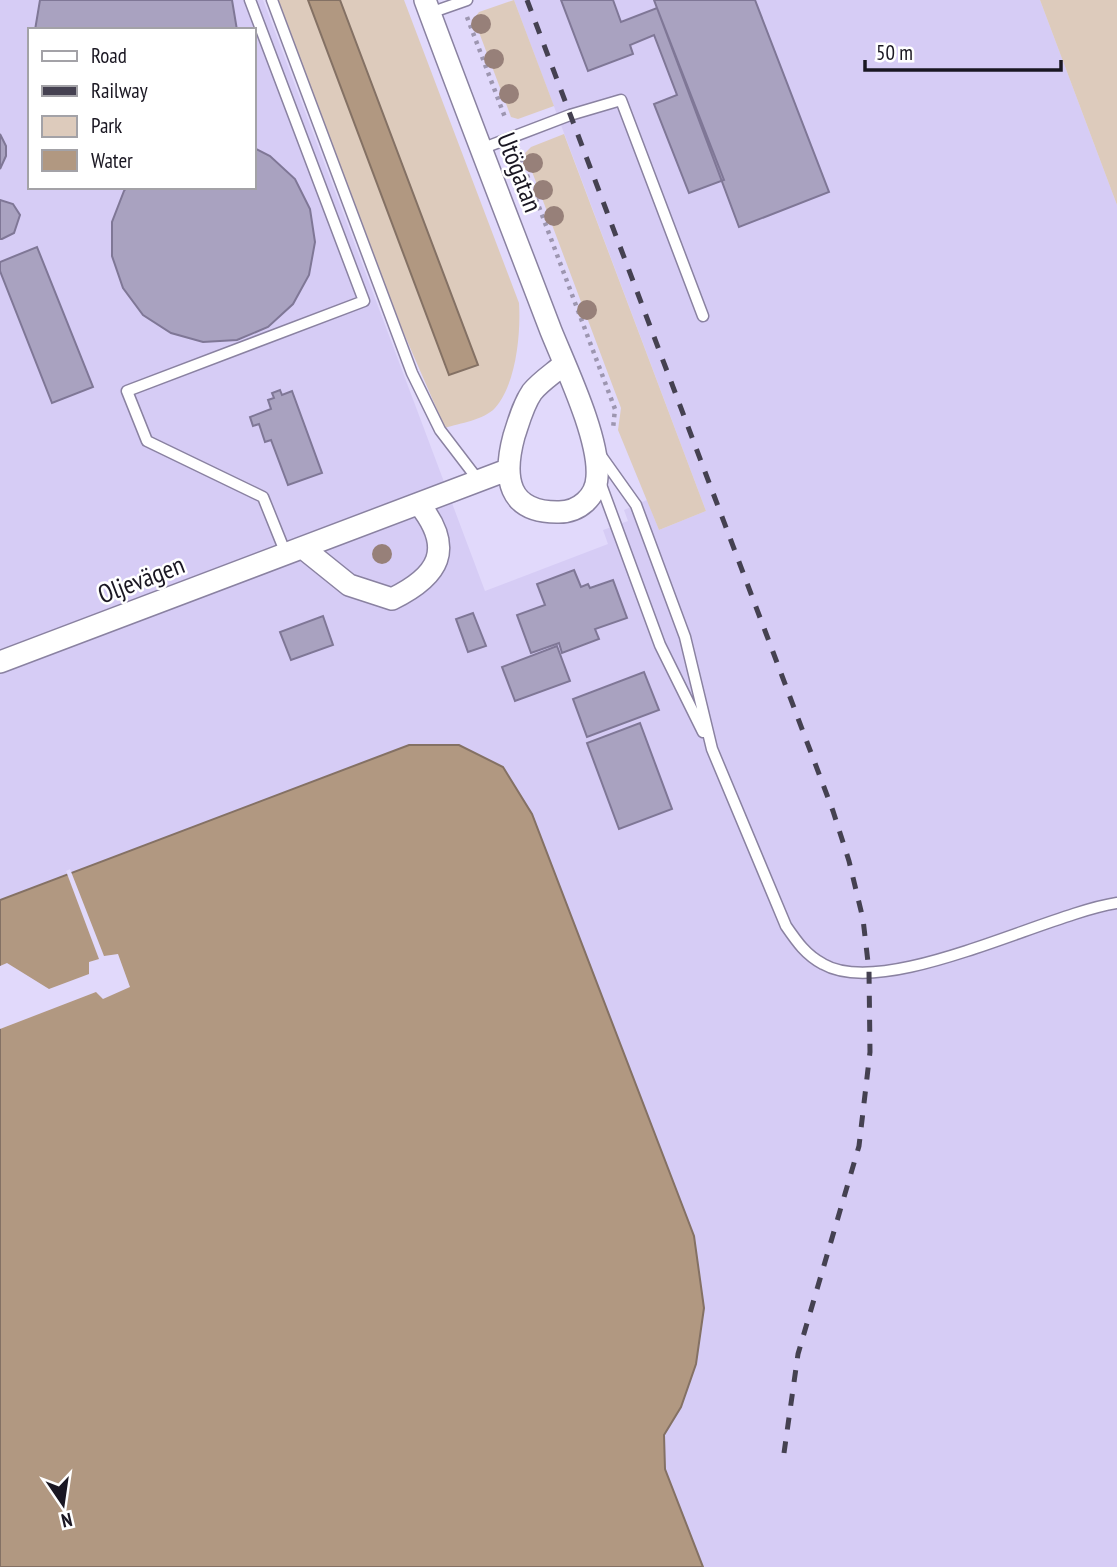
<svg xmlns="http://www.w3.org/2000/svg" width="1117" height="1567" viewBox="0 0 1117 1567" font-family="'PT Sans Narrow',sans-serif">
  <rect width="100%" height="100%" fill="#e1d9fb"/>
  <path fill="#d6ccf5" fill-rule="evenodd" d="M0 0H263L485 591 608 544 603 530 628 521 624 510 647 500 659 530 706 511 514 0H1040L1117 205V1567H703L665 1469 664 1434 681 1407 696 1364 704 1308 694 1236 532 814 503 767 409 745 0 900ZM30 30H254V187H30Z"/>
  <path fill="#ddcbbc" d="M277 0H308L449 375 478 365 340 0H404L519 303C521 333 516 385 495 408 484 420 460 423 445 428L382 283Z
    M514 0 554 106 518 119 511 117 474 19 479 12Z
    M1040 0H1117V205Z
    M564 134 706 511 659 530 618 430 621 408 525 153 531 147Z"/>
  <path fill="#b19881" stroke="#847164" stroke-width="2" d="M308 0H340L478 365 449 375Z
    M409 745H459L503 767 532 814 694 1236 704 1308 696 1364 681 1407 664 1435 665 1469 703 1567H0V900Z"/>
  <path fill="#e1d9fb" d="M70 869 104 956 118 954 130 987 103 999 96 992 0 1029V966L7 963 49 989 89 974V962L99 959 66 871Z"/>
  <path fill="#a9a2c0" stroke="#7f7796" stroke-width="2" d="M40 0H232L237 30H35Z
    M561 0H613L621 22 657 8 724 180 689 193 654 104 677 95 654 35 630 45 633 54 588 71Z
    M654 0H755L829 192 739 227Z
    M0 134 6 146V156L0 169Z
    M254 148 270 156 295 179 310 209 315 242 309 275 293 304 268 327 237 340 203 342 171 333 143 315 123 288 112 256V222L124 191 127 187H254Z
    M0 200 13 204 20 215 14 233 2 239H0Z
    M37 247 93 387 52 403 0 271V262Z
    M280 390 282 395 292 391 322 473 288 485 271 440 265 442 259 424 253 426 250 417 271 409 268 400 274 398 272 393Z
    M574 570 581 587 588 584 590 588 613 580 627 618 595 629 599 639 562 653 559 643 531 653 517 615 545 605 537 584Z
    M473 613 486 646 468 652 456 619Z
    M323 616 333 645 291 660 280 632Z
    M557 646 570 681 515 701 502 667Z
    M644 672 659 710 587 737 573 699Z
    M640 723 672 809 619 829 587 743Z"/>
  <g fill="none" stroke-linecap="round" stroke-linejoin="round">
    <g stroke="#8a82a1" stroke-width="13">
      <path id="lane" d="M250 0 364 301 127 391 147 441 263 497 286 554
        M272 0 412 373 440 430 479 481
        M430 13 467 0
        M481 149 570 115 621 100 703 316
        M599 453 636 505 685 637 712 749 786 926C797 942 806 955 823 964 885 1000 1045 914 1117 903
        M600 482 660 645 703 732"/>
    </g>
    <g stroke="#8a82a1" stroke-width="24">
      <path id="street" d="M425 0C466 111 509 221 551 331 566 368 600 439 597 477 596 497 579 512 559 512 507 513 503 477 514 436 519 421 523 405 532 392 541 381 554 373 564 364
        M303 548 349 585 392 599C439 576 455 549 419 504
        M0 662 507 470"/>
    </g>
    <path stroke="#9d96b0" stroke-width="4.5" stroke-dasharray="3.5 5" stroke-linecap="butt" d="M467 17 506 120
      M518 151 615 409 613 429"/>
    <use href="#lane" stroke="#fff" stroke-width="10"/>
    <use href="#street" stroke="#fff" stroke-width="21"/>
    <path stroke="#454151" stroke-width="5" stroke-dasharray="12 12" stroke-linecap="butt" d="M527 0 833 811 849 861 863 919 869 971 870 1052 859 1146 798 1354 784 1453"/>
  </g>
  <g fill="#978079">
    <circle cx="481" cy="24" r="10"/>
    <circle cx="494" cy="59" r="10"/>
    <circle cx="509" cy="94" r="10"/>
    <circle cx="533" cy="163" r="10"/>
    <circle cx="543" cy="190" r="10"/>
    <circle cx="554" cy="216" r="10"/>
    <circle cx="587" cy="310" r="10"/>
    <circle cx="382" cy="554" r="10"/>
  </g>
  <g text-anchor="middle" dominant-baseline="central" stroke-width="5" stroke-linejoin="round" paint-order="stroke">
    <g font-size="26" fill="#1a1722" stroke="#fff">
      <text transform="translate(520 172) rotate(69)">Utögatan</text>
      <text transform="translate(141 579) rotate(-21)">Oljevägen</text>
    </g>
  </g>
  <rect x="28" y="28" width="228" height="161" fill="#ffffff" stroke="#a3a2a7" stroke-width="2"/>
  <rect x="42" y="51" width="35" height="10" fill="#ffffff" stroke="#a3a2a7" stroke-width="2"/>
  <text x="91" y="63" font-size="21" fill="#1a1722">Road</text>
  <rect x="42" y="86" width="35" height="10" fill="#454151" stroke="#a3a2a7" stroke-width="2"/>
  <text x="91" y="98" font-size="21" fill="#1a1722">Railway</text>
  <rect x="42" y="116" width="35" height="21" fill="#ddcbbc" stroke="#a3a2a7" stroke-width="2"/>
  <text x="91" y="133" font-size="21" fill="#1a1722">Park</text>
  <rect x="42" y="150" width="35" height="21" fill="#b19881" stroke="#a3a2a7" stroke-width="2"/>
  <text x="91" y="168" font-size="21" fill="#1a1722">Water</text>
  <g transform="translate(63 1504) rotate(167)" stroke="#ffffff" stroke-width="5" paint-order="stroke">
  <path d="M0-5L12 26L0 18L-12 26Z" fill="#1a1722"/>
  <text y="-10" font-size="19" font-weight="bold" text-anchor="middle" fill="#1a1722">N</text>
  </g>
  <path d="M865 60v10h196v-10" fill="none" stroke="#1a1722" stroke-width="3.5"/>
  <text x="876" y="60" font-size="21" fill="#1a1722" stroke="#ffffff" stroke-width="5" paint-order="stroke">50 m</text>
</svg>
